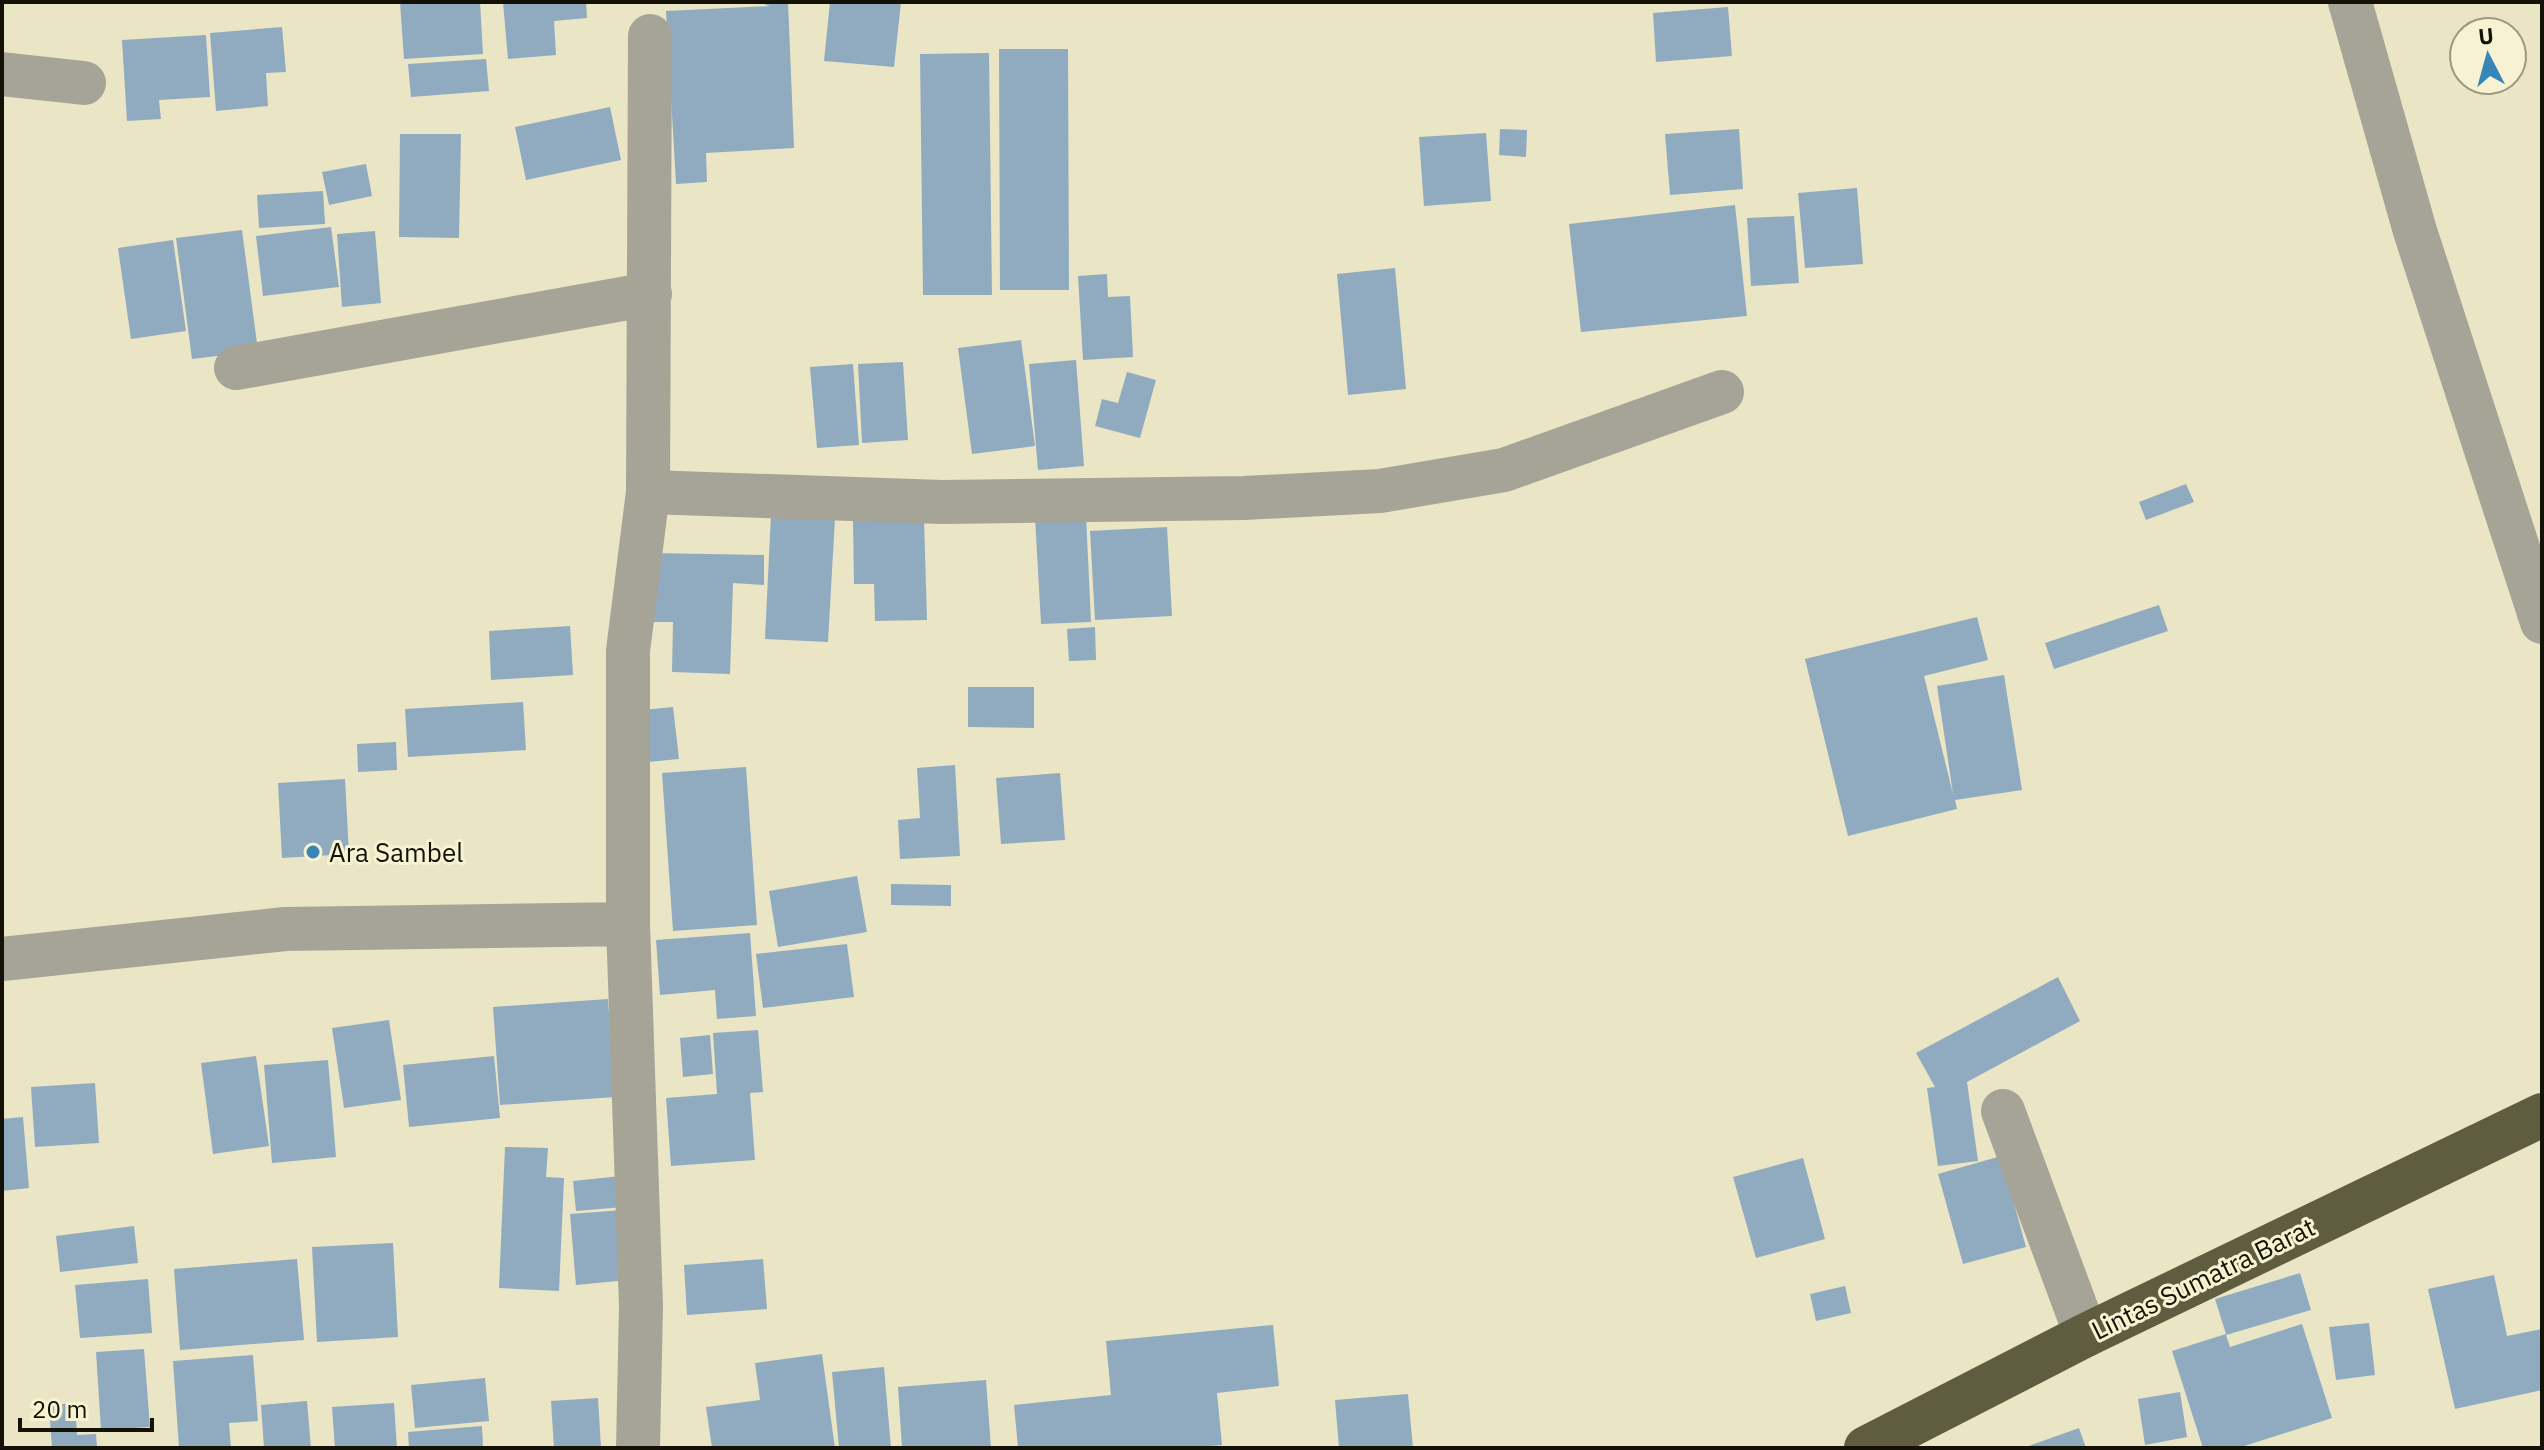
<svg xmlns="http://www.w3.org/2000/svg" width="2544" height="1450" viewBox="0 0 2544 1450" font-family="'IBM Plex Sans',sans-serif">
  <rect width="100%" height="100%" fill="#e9e5c5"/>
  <path fill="#90abc0" d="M400 2H480L483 54 404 59Z
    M503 2H586L587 18 554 21 556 55 508 59Z
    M757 2H788L794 148 706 153 707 182 676 184 666 11 770 6Z
    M830 2H901L894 67 824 61Z
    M1728 7 1732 56 1656 62 1653 13Z
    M282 27 286 72 266 73 268 106 216 111 210 33Z
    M206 35 210 97 159 100 161 119 127 121 122 40Z
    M999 49H1068L1069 290H1000Z
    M989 53 992 295H923L920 54Z
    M486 59 489 91 411 97 408 64Z
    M610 107 621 160 526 180 515 127Z
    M1500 129 1527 130 1526 157 1499 155Z
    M1739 129 1743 189 1670 195 1665 134Z
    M1486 133 1491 201 1424 206 1419 137Z
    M400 134H461L459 238 399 237Z
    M366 164 372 196 329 205 322 172Z
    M1857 188 1863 264 1805 268 1798 193Z
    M323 191 325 224 259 228 257 195Z
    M1735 205 1747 316 1581 332 1569 224Z
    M1794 216 1799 283 1751 286 1747 218Z
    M331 227 339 287 263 296 256 236Z
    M242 230 258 351 192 359 176 238Z
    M375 231 381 303 342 307 337 234Z
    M173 240 186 331 131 339 118 248Z
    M1395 268 1406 389 1348 395 1337 274Z
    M1107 274 1108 297 1130 296 1133 357 1083 360 1078 276Z
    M1021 340 1035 446 972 454 958 348Z
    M1076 360 1084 466 1038 470 1029 364Z
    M903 362 908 440 862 443 858 364Z
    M853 364 859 445 817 448 810 367Z
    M1127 372 1156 380 1140 438 1095 426 1102 399 1118 403Z
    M2186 484 2194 502 2146 520 2139 502Z
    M771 514 835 518 828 642 765 639Z
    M1086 515 1091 622 1041 624 1035 517Z
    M924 519 927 620 875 621 874 584H854L853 520Z
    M1167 527 1172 616 1095 620 1090 531Z
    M650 553 764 555V585L733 583 730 674 672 672 673 622H648Z
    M2159 605 2168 631 2054 669 2045 643Z
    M1977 617 1988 660 1924 676 1953 794 1937 686 2004 675 2022 790 1955 800 1957 809 1848 836 1805 659Z
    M570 626 573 675 491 680 489 631Z
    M1095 627 1096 660 1069 661 1067 629Z
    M968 687H1034V728L968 727Z
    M523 702 526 750 408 757 405 709Z
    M673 707 679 759 648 762 642 710Z
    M396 742 397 770 358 772 357 744Z
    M955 765 960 856 900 859 898 820 920 818 917 768Z
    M746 767 757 925 673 931 662 773Z
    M1060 773 1065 840 1001 844 996 778Z
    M345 779 349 854 282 858 278 783Z
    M857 876 867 932 778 947 769 891Z
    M891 884 951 885V906L891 905Z
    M750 933 756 1016 717 1019 715 990 660 995 656 940Z
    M847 944 854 997 763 1008 756 954Z
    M2058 977 2080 1021 1967 1082 1978 1161 1938 1166 1927 1088 1935 1087 1916 1053Z
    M608 999 615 1097 500 1105 493 1007Z
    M389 1020 401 1100 344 1108 332 1028Z
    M758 1030 763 1092 750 1093 755 1160 671 1166 666 1098 717 1094 713 1033Z
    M710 1035 713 1074 683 1077 680 1038Z
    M256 1056 269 1146 213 1154 201 1063Z
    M494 1056 500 1118 409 1127 403 1065Z
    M328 1060 336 1157 272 1163 264 1065Z
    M95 1083 99 1143 35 1147 31 1087Z
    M23 1117 29 1188 2 1191V1119Z
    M505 1147 548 1148 546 1177 564 1178 559 1291 499 1288Z
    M2001 1156 2026 1247 1963 1264 1938 1174Z
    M1803 1158 1825 1239 1756 1258 1733 1177Z
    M621 1176 624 1207 576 1211 573 1181Z
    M623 1210 628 1280 576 1285 570 1214Z
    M134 1226 138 1263 60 1272 56 1236Z
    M393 1243 398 1337 317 1342 312 1247Z
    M297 1259 304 1340 180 1350 174 1269Z
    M763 1259 767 1309 687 1315 684 1265Z
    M2300 1273 2311 1310 2226 1335 2230 1347 2302 1324 2332 1418 2238 1448H2203L2172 1351 2226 1334 2215 1299Z
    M2494 1275 2507 1336 2542 1329V1390L2455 1409 2428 1289Z
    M148 1279 152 1333 80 1338 75 1285Z
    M1845 1286 1851 1313 1816 1321 1810 1294Z
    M2369 1323 2375 1375 2336 1380 2329 1327Z
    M1273 1325 1279 1386 1217 1393 1222 1445 1187 1448H1018L1014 1405 1111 1395 1106 1341Z
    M144 1349 150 1427 101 1430 96 1352Z
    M822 1354 835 1448H712L706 1407 760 1400 755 1363Z
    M253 1355 258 1421 229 1423 231 1448H179L173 1361Z
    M884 1367 891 1448H839L832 1372Z
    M485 1378 489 1421 415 1428 411 1385Z
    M986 1380 991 1448H902L898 1387Z
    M2180 1392 2187 1437 2145 1445 2138 1399Z
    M1408 1394 1413 1448H1339L1335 1400Z
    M598 1398 601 1448H554L551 1401Z
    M307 1401 311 1448H264L261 1405Z
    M75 1403 77 1435 96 1434 97 1448H52L49 1405Z
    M394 1403 397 1448H335L332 1407Z
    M482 1426 483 1448H409L408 1432Z
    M2079 1428 2086 1448H2023Z"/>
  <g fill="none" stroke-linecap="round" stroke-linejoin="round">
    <path stroke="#a6a497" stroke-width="44" d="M2350 2 2415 231 2542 622
      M2 74 84 83
      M236 368 650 294
      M648 492 942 502 1244 498 1380 491 1504 470 1722 392
      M2 959 285 929 628 924
      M2003 1111 2086 1335
      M638 1448 641 1306 628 924V651L648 492 650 36"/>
    <path stroke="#605c40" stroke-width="44" d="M1866 1448 2086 1335 2542 1115"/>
  </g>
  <circle fill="#3885b7" stroke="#f7f2d2" stroke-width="3" cx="313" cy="852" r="8"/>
  <g text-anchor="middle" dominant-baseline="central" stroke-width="6" stroke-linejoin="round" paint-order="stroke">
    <g font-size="26" fill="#141207" stroke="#f7f2d2" text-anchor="start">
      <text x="329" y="852">Ara Sambel</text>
    </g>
    <g font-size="26" fill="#141207" stroke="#f7f2d2">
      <text transform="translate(2203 1278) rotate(-26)">Lintas Sumatra Barat</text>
    </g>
  </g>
  <rect width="2544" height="1450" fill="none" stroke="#141207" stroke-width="8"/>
  <g transform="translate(2488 56) rotate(354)"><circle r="38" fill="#f7f2d2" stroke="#9c9881" stroke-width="2"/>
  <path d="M0-6L14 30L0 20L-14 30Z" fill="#3885b7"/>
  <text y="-12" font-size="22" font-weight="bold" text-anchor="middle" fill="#141207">U</text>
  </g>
  <path d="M20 1418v12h132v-12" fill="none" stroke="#141207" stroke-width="4"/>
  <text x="32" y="1418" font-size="24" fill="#141207" stroke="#f7f2d2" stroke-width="6" paint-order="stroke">20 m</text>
</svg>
